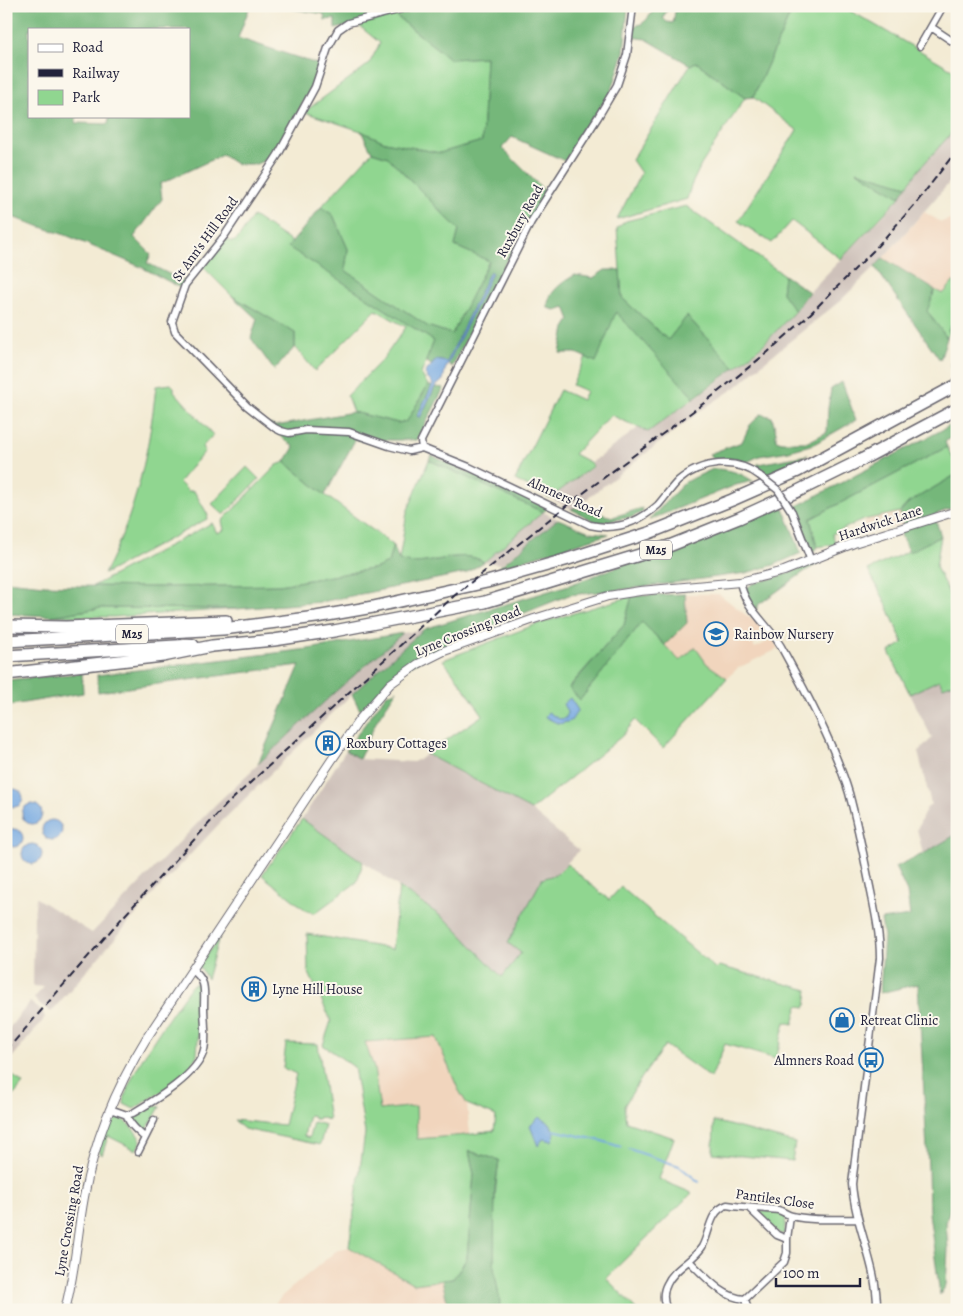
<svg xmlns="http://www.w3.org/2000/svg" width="963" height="1316" viewBox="0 0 963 1316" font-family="Alegreya,serif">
  <rect width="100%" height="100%" fill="#fbf7ec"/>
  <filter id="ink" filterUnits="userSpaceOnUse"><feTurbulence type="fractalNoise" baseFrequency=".02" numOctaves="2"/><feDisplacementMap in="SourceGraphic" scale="10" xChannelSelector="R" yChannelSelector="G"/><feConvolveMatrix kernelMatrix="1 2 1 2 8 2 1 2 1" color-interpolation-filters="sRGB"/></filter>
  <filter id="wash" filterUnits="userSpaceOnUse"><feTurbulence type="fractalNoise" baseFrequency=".0096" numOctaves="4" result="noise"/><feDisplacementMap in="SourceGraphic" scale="20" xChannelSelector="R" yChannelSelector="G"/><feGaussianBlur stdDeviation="1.12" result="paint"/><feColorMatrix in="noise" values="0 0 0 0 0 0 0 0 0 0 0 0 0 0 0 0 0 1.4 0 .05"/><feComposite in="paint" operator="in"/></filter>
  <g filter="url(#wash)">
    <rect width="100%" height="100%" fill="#f3ebd4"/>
    <path fill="#f1d5bd" d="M924 212 941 222 957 217V277L943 294 883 258Z
      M900 512 903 524 867 534 863 520Z
      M685 594H719L764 629 750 639 755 648 773 639 778 649 738 668 727 678 707 664 695 647 680 661 665 645 687 623Z
      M436 1037 458 1089 467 1104 470 1135 416 1139 380 1110 374 1068 365 1042Z
      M349 1247 414 1284 442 1280 448 1305 447 1310H269L283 1295 336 1251Z"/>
    <path fill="#cec1ba" d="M957 127V174L875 267 840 301 769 358 736 387 703 409 575 508 571 509 550 498 593 467 591 463 638 428 648 432 715 384 763 346 816 285 886 213 900 197 921 167Z
      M543 512 558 519 501 564 484 562Z
      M424 629 352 694 219 824 158 889 51 1012 37 1002 34 998 44 987 33 986 34 915 36 898 92 933 216 804 335 692 403 633Z
      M939 680 943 687 957 682V834L923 854 917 829 926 809 931 804 918 752 932 738 910 694Z
      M346 750 359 759 413 762 420 759 426 754 531 810 579 850 557 874 542 879 521 953 502 977 449 922 302 819Z
      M30 1002 43 1012 45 1018 6 1065V1032Z"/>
    <path fill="#90d690" stroke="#597c66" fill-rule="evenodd" d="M794 6H842L957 72V127L921 167 907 186 859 172 900 197 841 259 792 221 772 243 738 221 797 130 753 97Z
      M396 16 450 59 486 57 482 141 440 153 385 142 361 131 304 112 369 64 380 43 358 25Z
      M696 62 745 98 701 165 691 186 687 199 617 219 641 173 632 160 690 65Z
      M372 152 388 157 459 230 455 246 489 261 452 334 427 326 345 270 348 249 333 215 321 207Z
      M686 206 784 275 782 293 795 311 763 345 735 368 687 316 668 340 622 298 617 228 626 221Z
      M253 216 293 243 289 247 434 341 421 374 428 385 407 422 398 423 353 412 347 396 383 359 406 327 376 310 315 371 295 347V333L232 296 203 267 226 239 232 242 237 240Z
      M954 281C957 287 959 307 957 314 954 323 948 328 947 338L926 311 935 290 943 294Z
      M616 311 694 398 648 432 611 415 574 454 591 463 593 466 550 498 515 480 560 390 582 400 586 391 572 385 586 357 595 361Z
      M171 384 174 387V391L213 435 202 447 205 451 179 482 188 491H194L208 515 207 519 104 574C136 513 149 453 156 386Z
      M947 447 957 466V474L908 503 900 512 863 520 832 534 836 544 817 547 810 519Z
      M429 460 543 512 484 562C458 546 426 571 399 560L407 512Z
      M285 462 325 495 393 545 388 563 377 568 280 585 163 587 93 586 212 523 217 533 224 530 222 521 277 465Z
      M247 467 259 479 224 515 212 504Z
      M941 536 936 567 957 610V682L943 687 939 680 910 694 889 652 903 643 885 601 868 570Z
      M632 596 624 625 569 687 580 700 642 622 680 661 695 647 707 664 727 678 663 748 635 720 622 736 531 810 426 754 483 715 457 678 443 660 537 624Z
      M101 608 236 609 113 617 52 616Z
      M302 819 363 862 357 882 315 913 307 911 262 875Z
      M567 864 609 900 621 887 716 969 719 966 808 990 806 1007 798 1006 793 1024 785 1022 776 1059 725 1044 711 1078 665 1045 640 1080 624 1106 626 1122 674 1138 659 1179 692 1193 606 1278 637 1310H499C501 1294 494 1280 494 1264 493 1230 494 1195 499 1160L469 1151 474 1174 467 1258 453 1279 414 1284 349 1247 365 1133 354 1067 323 1045 331 1021 308 971 307 934 392 949 399 887 449 922 502 977 521 953 508 943 542 879 557 874ZM436 1037 458 1089 467 1104 496 1116 494 1131 466 1135 417 1139 416 1106 380 1110 374 1068 365 1042Z
      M219 937 207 979 199 966Z
      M197 983 201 989 197 1055C185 1081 157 1094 134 1109L124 1104C124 1078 175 1009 192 985Z
      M286 1043 318 1044 329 1120 319 1117 318 1119H314V1116L309 1115 304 1136 309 1138 313 1122 325 1125 320 1145 244 1129 234 1120 284 1125 296 1074 283 1068Z
      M6 1070 23 1084 6 1105Z
      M153 1104 160 1107 146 1131C139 1130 133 1125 131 1118Z
      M118 1117C127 1121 137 1132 141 1141L136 1150 108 1136 102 1155 99 1151C102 1140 105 1119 118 1117Z
      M714 1121 795 1143 792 1161 713 1153Z
      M758 1211 781 1212 786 1217 784 1234H780L756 1212Z"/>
    <path fill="#74b77a" stroke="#4b6c5a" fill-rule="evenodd" d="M6 6H250L238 38 320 65 312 86 274 157 256 164H236L222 155 160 184 162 199 134 237 151 254 147 263 185 282 181 288 141 267 68 236 6 215ZM29 29H189V116H109L108 124 76 123V116H29Z
      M274 6H628L624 52 611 93 586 126 565 161 512 137 502 148 546 192 500 272 452 367 447 362 436 360 431 365 426 361 434 341 288 247 321 207 333 215 348 249 345 270 427 326 452 334 489 261 455 246 459 230 388 157 372 152 361 131 385 142 440 153 482 141 486 57 450 59 396 16 335 29V19L325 20 324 14Z
      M656 6H669L663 18 667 22 673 23 676 6H771L789 17 753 97 745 98 696 62 690 65 646 39 632 37 633 26C646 25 649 16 656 6Z
      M857 171 907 186 900 197Z
      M883 258 935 290 927 311 947 338 940 360 875 267Z
      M605 270H620L622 298 668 340 687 316 735 368 694 398 616 312 596 362 576 353H560L565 328 570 320 565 307 556 310 548 308C546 293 564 281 575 275L593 278Z
      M784 275 809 292 795 311 782 293Z
      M232 296 295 333V347L274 370 251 338 257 319Z
      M957 314V369L952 372 950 365 956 344 948 331Z
      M842 382 856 420 814 444 789 451 759 456 745 463 737 458 713 459 709 454 742 442 750 425 761 414 772 417 776 432V440L782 442H808L827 432 828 408 831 389Z
      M428 385 433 387 418 416 420 417 435 387 444 388 417 440H355L325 495 285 462 294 447 264 423 276 426 353 412 398 423 407 421Z
      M957 422V433L945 442 947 447 810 519 817 547 812 553 795 510V507Z
      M431 455 548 508 543 512 429 460Z
      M808 455 767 474 755 468 758 464Z
      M713 469C729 469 739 472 753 481L736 485 649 520 685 482Z
      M957 474V506L934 515 941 536 909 552 900 533 903 524 900 512 908 503Z
      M782 505 801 553 774 565 746 573 628 589 569 595 448 644 396 674 360 710 352 694 424 629 572 584Z
      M575 508 613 517 642 508 643 512 632 517 598 523 571 509Z
      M558 519 590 532 609 534 498 568Z
      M393 545 399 560C425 571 458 546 484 562L466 573 321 602 236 609 101 608 52 616 6 614V581L45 585 76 586 163 587 280 585 377 568 388 563Z
      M827 558 804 572 758 605 756 610 746 596V589L752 584 780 576Z
      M685 594 687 623 665 645 642 622 580 700 569 688 624 625 632 596Z
      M403 633 335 692 258 764 300 665 98 692 97 675 308 649Z
      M82 673 83 693 6 706V680Z
      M397 690 377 720 359 759 346 750 386 695Z
      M957 834V1192L954 1194 946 1223 948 1249 946 1285 940 1295 929 1213 928 1169 918 984 880 993 884 936 881 920 910 916 907 892 895 867 923 854Z
      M469 1151 499 1160 495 1188 494 1267 500 1302 499 1310H453L448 1305 442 1280 453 1279 467 1258 474 1174Z"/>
    <path fill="#74a8e1" stroke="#4b658e" d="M490 271 492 273 445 370 443 380 435 387 420 418 417 416 433 384 428 379 425 373 436 360 447 362Z
      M570 698 578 710 571 721 559 724 545 717 548 712 559 719 566 718 567 712 563 704Z
      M5 798a9 9 0 1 1 18 0a9 9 0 1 1-18 0Z
      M22 814a10 10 0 1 1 20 0a10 10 0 1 1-20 0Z
      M42 830a10 10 0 1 1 20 0a10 10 0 1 1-20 0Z
      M5 838a9 9 0 1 1 18 0a9 9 0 1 1-18 0Z
      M22 854a10 10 0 1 1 20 0a10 10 0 1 1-20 0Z
      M539 1117 550 1123 555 1134 552 1141 543 1139 538 1146 530 1126Z"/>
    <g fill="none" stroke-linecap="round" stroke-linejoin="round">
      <path stroke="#74a8e1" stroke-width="2" d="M553 1130 602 1141 621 1147
        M629 1149 679 1166 699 1182"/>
    </g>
  </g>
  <g filter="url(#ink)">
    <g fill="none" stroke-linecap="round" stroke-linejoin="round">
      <g stroke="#6b6871" stroke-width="9">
        <path id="minor" d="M413 6 348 23 338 30 328 48 315 87 278 155 225 235 185 285 172 322 175 332 247 406 275 428 281 431 289 433 306 430 349 432 389 446 409 451 422 448 469 467 590 525C616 531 639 522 658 505 665 497 671 488 678 481 701 461 736 457 760 476
          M931 27 955 43
          M920 46 943 6
          M422 448 421 441 531 222 598 117 617 85 627 55 633 6
          M792 512 811 561
          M740 582C746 612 771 625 784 652 807 694 835 747 849 793 857 823 863 852 869 882 874 907 880 932 880 958L852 1184C855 1227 878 1266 877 1310
          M110 1109 127 1115 133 1113C155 1100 198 1075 204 1050 207 1037 204 1021 204 1007 204 991 207 980 192 970
          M127 1115C128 1124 138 1131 145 1138
          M138 1152 154 1120
          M750 1209 777 1235 787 1239
          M689 1261C705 1276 722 1298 745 1299L784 1262 787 1253V1239L790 1216
          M745 1299 748 1310
          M667 1310C663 1301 662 1293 667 1284 674 1268 693 1261 702 1247 710 1233 709 1211 727 1205 744 1208 761 1208 778 1210 783 1211 787 1215 792 1216 813 1221 836 1219 858 1219"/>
      </g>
      <g stroke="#6b6871" stroke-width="10">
        <path id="tertiary" d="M65 1310C75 1273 77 1235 84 1197 94 1141 116 1088 146 1039L331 761 359 720 390 684 418 664 444 651 534 619 608 596 640 591 740 582 784 571 854 543 957 511"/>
      </g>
      <g stroke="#6b6871" stroke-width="14">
        <path id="motorway" d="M6 626 66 627 226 621
          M6 641 223 629 316 617 373 607 487 582 565 560 649 533 732 500 798 471 957 385
          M6 656 193 645
          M6 674 163 656 212 646 274 640 334 631 485 602 669 546 739 518 796 492 863 459 957 409"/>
      </g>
      <use href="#minor" stroke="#fff" stroke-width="6"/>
      <use href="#tertiary" stroke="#fff" stroke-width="8"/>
      <use href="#motorway" stroke="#fff" stroke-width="11"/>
      <path stroke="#22223b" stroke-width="2" stroke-dasharray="8 4" stroke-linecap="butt" d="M6 1051 113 928 226 805 454 596 566 506 704 403 768 352 807 317 873 251 917 202 957 150"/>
      <g stroke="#6b6871" stroke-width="9" stroke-linecap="butt">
        <path id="minor-bridge" d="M760 476 778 490 792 512"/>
      </g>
      <use href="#minor-bridge" stroke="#fff" stroke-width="6"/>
    </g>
  </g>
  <defs>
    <g id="school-ring" transform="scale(1.25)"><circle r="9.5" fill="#fbf7ec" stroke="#1f6fb2" stroke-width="1.5"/><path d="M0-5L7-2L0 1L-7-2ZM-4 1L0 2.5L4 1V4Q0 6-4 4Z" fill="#1f6fb2"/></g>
    <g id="building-ring" transform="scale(1.25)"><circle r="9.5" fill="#fbf7ec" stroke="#1f6fb2" stroke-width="1.5"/><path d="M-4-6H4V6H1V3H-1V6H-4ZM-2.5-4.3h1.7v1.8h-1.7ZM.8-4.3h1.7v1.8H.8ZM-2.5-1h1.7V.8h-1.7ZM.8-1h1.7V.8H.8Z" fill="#1f6fb2"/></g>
    <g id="shop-ring" transform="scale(1.25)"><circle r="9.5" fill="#fbf7ec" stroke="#1f6fb2" stroke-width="1.5"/><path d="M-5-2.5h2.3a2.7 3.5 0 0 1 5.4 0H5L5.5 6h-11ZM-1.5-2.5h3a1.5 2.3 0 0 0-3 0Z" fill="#1f6fb2"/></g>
    <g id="bus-ring" transform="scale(1.25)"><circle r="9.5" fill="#fbf7ec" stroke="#1f6fb2" stroke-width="1.5"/><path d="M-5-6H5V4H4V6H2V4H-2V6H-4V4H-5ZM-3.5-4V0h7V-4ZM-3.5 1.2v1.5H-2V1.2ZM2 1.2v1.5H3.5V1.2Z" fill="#1f6fb2"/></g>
  </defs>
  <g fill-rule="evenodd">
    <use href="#school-ring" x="716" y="634"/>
    <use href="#building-ring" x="328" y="743"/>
    <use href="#building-ring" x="254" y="989"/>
    <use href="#shop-ring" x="842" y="1020"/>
    <use href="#bus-ring" x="871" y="1060"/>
  </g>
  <g text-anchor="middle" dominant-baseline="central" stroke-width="4" stroke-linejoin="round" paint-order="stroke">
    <g fill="#fbf7ec" stroke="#636270" stroke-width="1">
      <rect x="640" y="540.5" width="32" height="19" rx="4"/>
      <rect x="116" y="624.5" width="32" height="19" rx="4"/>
    </g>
    <g font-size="12" font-weight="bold" fill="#22223b">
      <text x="656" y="550">M25</text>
      <text x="132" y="634">M25</text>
    </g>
    <g font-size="14" fill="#22223b" stroke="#fbf7ec">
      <text transform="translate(520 221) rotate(-61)">Ruxbury Road</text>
      <text transform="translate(205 239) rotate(-54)">St Ann's Hill Road</text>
      <text transform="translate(565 497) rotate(24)">Almners Road</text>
      <text transform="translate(880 523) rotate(-18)">Hardwick Lane</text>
      <text transform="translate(468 631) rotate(-22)">Lyne Crossing Road</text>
      <text transform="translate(775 1199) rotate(8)">Pantiles Close</text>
      <text transform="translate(69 1221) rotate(-80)">Lyne Crossing Road</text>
    </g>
    <g font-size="14" fill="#22223b" stroke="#fbf7ec" text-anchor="start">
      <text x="734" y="634">Rainbow Nursery</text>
      <text x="346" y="743">Roxbury Cottages</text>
      <text x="272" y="989">Lyne Hill House</text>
      <text x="860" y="1020">Retreat Clinic</text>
      <text x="854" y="1060" text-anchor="end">Almners Road</text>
    </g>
  </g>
  <rect width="963" height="1316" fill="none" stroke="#fbf7ec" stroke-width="25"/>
  <rect x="28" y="28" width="162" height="90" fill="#fbf7ec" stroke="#a4a2a5"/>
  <rect x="38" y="44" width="25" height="8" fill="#ffffff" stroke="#a4a2a5"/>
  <text x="72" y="52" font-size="15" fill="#22223b">Road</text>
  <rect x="38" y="69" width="25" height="8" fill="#22223b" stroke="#a4a2a5"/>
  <text x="72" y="78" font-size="15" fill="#22223b">Railway</text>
  <rect x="38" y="90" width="25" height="15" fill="#90d690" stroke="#a4a2a5"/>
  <text x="72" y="102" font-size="15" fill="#22223b">Park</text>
  <path d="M776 1278v8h84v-8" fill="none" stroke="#22223b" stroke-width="2.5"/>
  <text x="783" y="1278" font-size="15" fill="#22223b" stroke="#fbf7ec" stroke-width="4" paint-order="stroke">100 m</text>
</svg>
